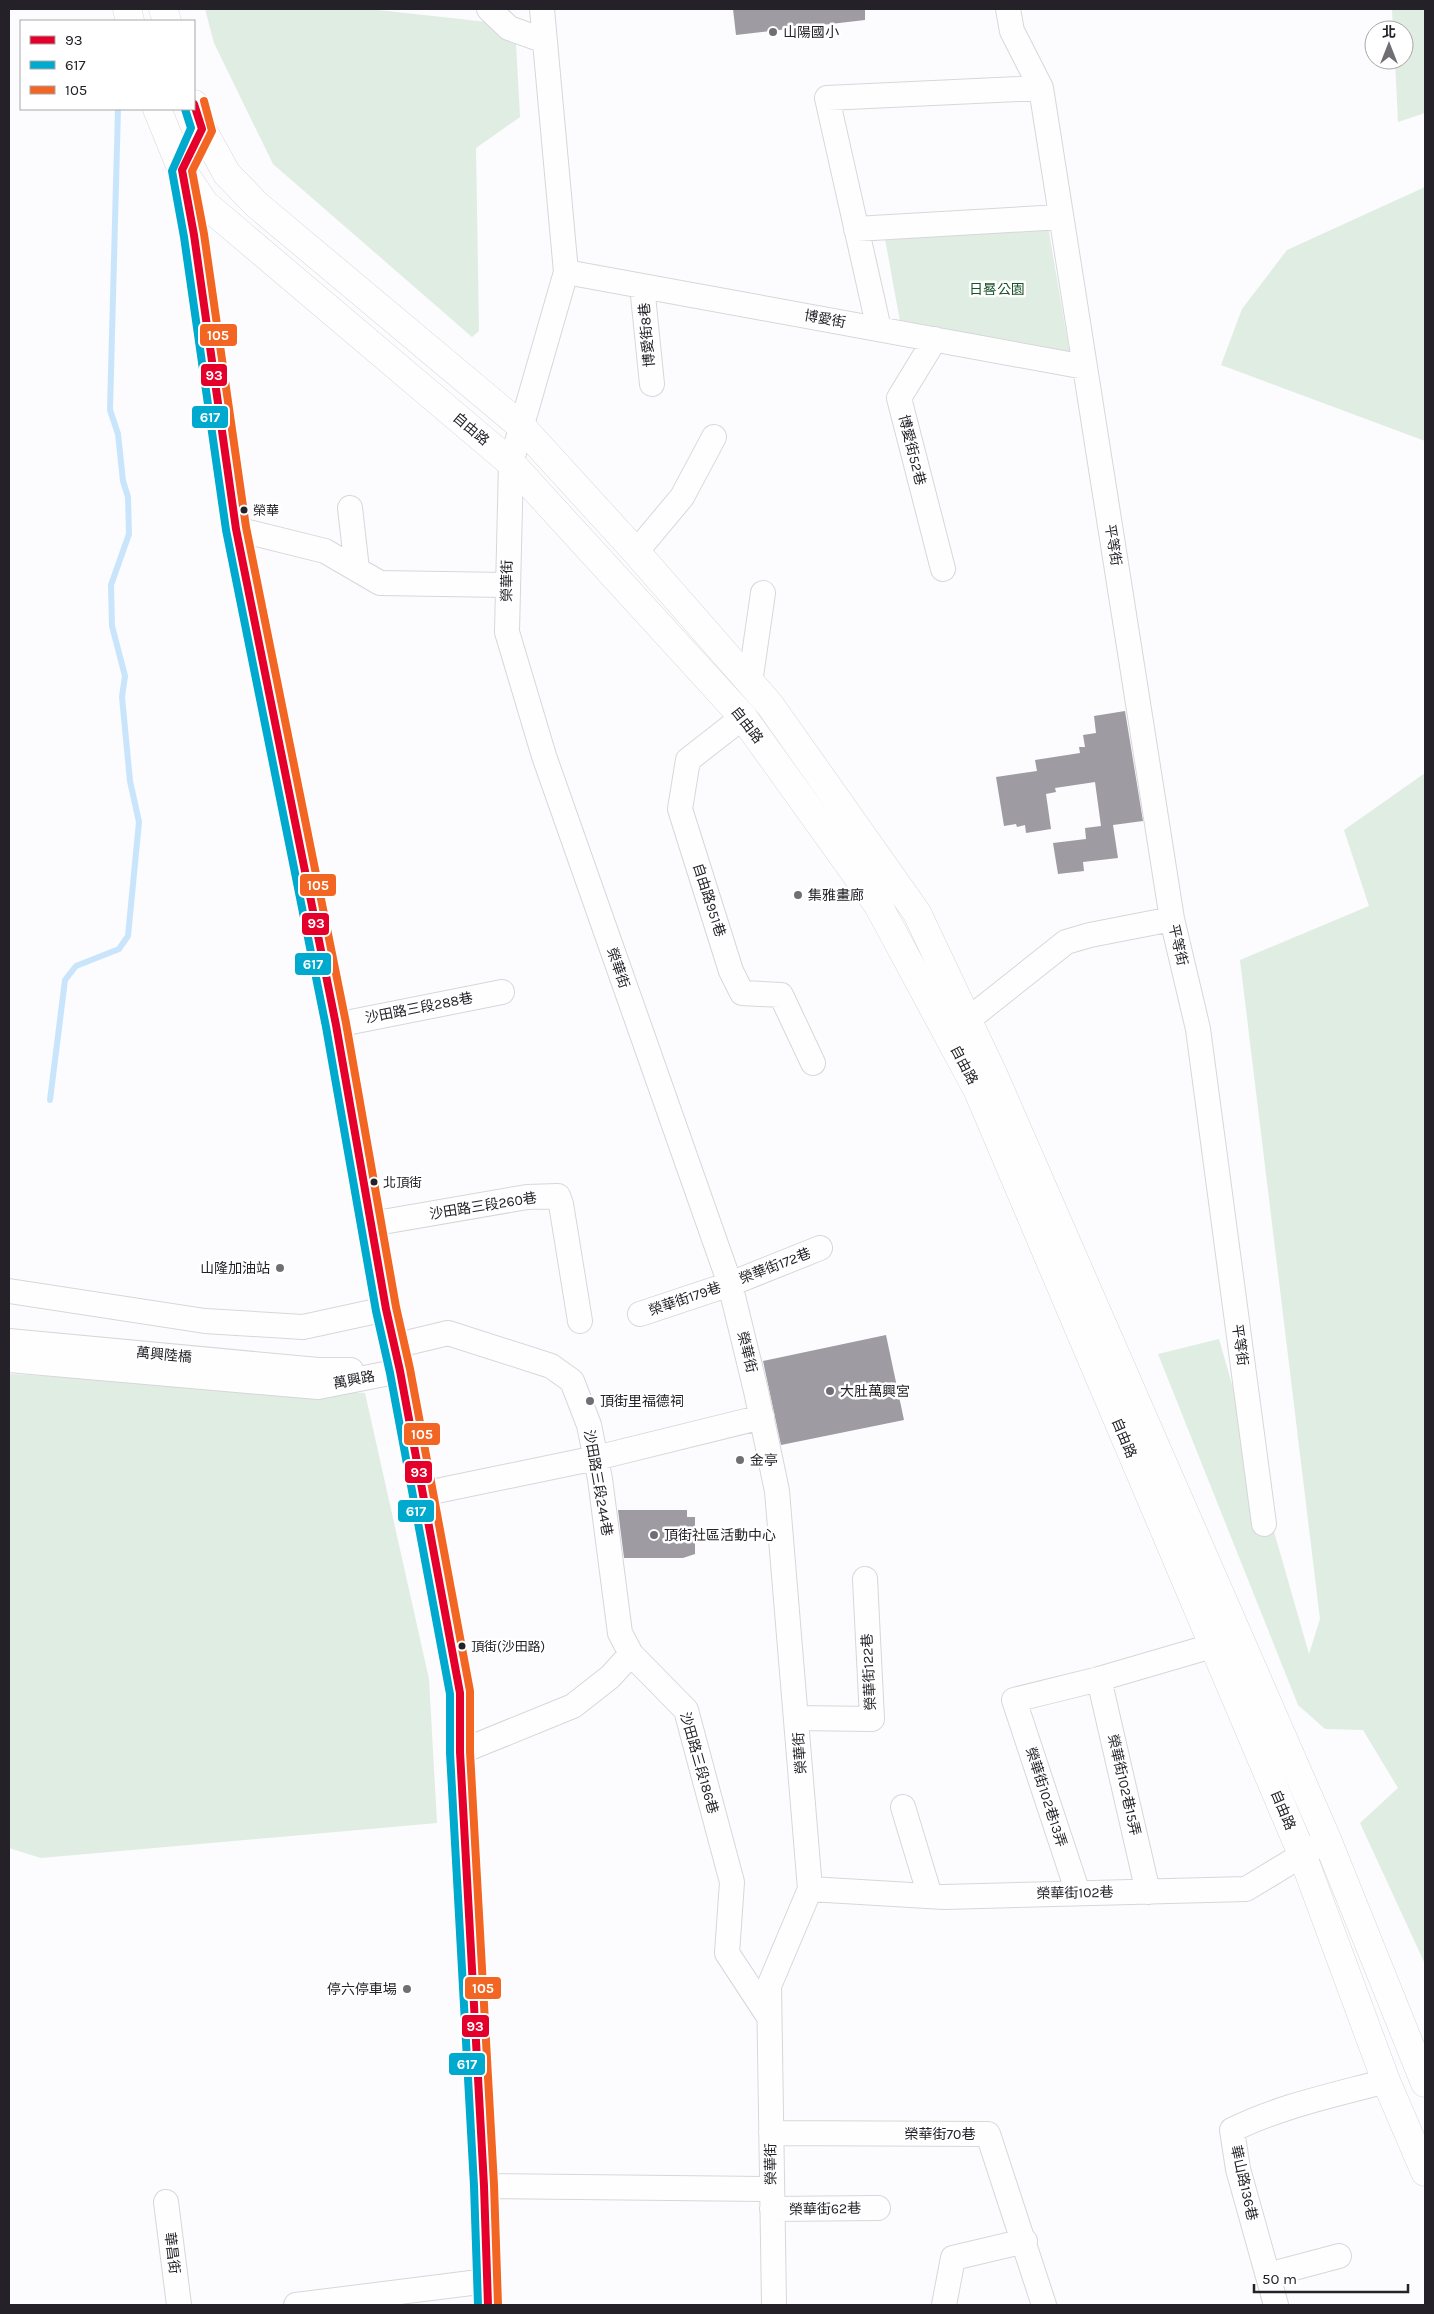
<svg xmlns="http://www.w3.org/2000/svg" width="1434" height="2314" viewBox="0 0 1434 2314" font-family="Karla,'Noto Sans TC',sans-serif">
  <rect width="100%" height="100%" fill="#fcfbfd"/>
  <path fill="#e0ede3" d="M205 9H369L515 25 520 117 476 148 479 331 472 337 273 164 214 43Z
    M1392 9H1425V113L1398 122 1395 60H1404V30H1393Z
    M1425 187V441L1221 365 1242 309 1287 250Z
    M1048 226 1071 361 902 332 885 239Z
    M1425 773V1964L1360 1823 1398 1788 1363 1730 1325 1729 1298 1705 1158 1354 1219 1339 1309 1654 1320 1619 1240 960 1369 906 1344 830Z
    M9 1374 365 1393 429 1679 437 1823 41 1858 9 1848Z"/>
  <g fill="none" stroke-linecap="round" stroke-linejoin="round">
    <path stroke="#c9e5fc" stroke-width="6" d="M50 1100 65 980 76 966 119 949 128 936 139 822 130 781 122 697 125 676 112 626 111 585 129 534 128 497 123 481 118 434 110 410 118 109"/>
  </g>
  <path fill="#9e9ba3" d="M733 9H865V20L736 35Z
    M1125 711 1143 821 1113 825 1118 858 1083 862 1084 871 1058 874 1053 843 1086 839 1085 828 1101 826 1095 782 1055 788 1056 792 1046 794 1051 829 1026 833 1025 825 1017 827 1016 824 1004 826 996 777 1037 771 1035 760 1080 753 1079 747H1085L1083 735 1096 733 1094 716Z
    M886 1335 904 1420 781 1445 763 1361Z
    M618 1510H687V1517H695V1554L683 1558H624Z"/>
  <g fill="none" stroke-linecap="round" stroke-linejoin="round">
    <g stroke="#d8d6da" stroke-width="26">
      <path id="minor" d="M489 9 509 28 545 41
        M542 9 566 272 511 463 507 632 544 756 730 1284 756 1391 777 1491 810 1889 769 1986 774 2305
        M1008 9 1012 31 1041 88 1172 919 1198 1029 1264 1524
        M202 129 182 170 194 235 236 529 336 1025 386 1309 400 1371 460 1693V1752L484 2186 488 2305
        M856 229 1061 217
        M566 272 1085 367
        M642 286 652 384
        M879 329 827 98 1041 88
        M935 339 899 398 943 569
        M350 508 357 569
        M236 529 325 551 380 583 506 585
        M636 552 682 497 714 437
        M750 683 763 593
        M743 717 688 760 680 809 731 971 742 993 781 995 813 1063
        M969 1019 1066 942 1090 935 1172 919
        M336 1025 502 992
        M371 1224 527 1197 558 1196 561 1204 580 1321
        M9 1291 205 1321 303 1327 386 1309
        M640 1314 730 1284 820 1248
        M9 1341 318 1370H351
        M394 1346 448 1333 551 1366 572 1381 589 1425 600 1479 620 1633 631 1654 686 1710 732 1882 727 1953 769 2017
        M9 1360 318 1387 400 1371
        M422 1494 596 1458 762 1417
        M1099 1679 1148 1892
        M797 1718 872 1719 865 1579
        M460 1752 573 1706 610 1677 631 1654
        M903 1807 930 1896
        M810 1889 944 1897 1246 1889 1317 1846
        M1078 1893 1014 1700 1099 1679 1212 1646
        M771 2133 988 2134 1044 2305
        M484 2186 772 2189
        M166 2202 179 2305
        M772 2209 878 2208
        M1268 2275 1339 2256
        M296 2305 487 2281
        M944 2305 953 2258 1025 2241
        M1276 2305 1238 2169 1232 2130C1280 2106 1335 2095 1386 2081"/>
    </g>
    <g stroke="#d8d6da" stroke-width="29">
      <path id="major" d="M127 9 130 21
        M163 9 167 21
        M194 104 202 129 227 174 257 205 521 426 636 552 770 705 917 913 994 1076 1326 1837 1425 2083
        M157 109 182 170 205 204 511 463 743 717 878 905 978 1091 1302 1854 1386 2081 1425 2172"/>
    </g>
    <use href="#minor" stroke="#fffeff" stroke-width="24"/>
    <use href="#major" stroke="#fffeff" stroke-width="28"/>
    <g stroke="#fff" stroke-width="11">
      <path id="bus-1" d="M194 104 202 129 182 170 194 235 236 529 336 1025 386 1309 400 1371 460 1693V1752L484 2186 488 2305"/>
    </g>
    <g stroke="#fff" stroke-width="11">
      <path id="bus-2" d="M185 109 191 128 172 171 184 237 226 530 326 1027 376 1311 390 1373 450 1694V1753L474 2186 478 2305"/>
    </g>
    <g stroke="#fff" stroke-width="11">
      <path id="bus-3" d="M204 101 212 131 192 171 204 234 246 527 346 1023 396 1307 410 1369 470 1691V1752L494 2185 498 2305"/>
    </g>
    <use href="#bus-1" stroke="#e4002b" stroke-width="8"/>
    <use href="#bus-2" stroke="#00a9ce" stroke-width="8"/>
    <use href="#bus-3" stroke="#f26522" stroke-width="8"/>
  </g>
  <g fill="#706e73" stroke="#fff" stroke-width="2">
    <circle cx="773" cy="32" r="5"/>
    <circle cx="798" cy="895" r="5"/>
    <circle cx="280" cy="1268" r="5"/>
    <circle cx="830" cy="1391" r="5"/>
    <circle cx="590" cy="1401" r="5"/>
    <circle cx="740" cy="1460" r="5"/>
    <circle cx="654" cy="1535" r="5"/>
    <circle cx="407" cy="1989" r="5"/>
  </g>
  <g fill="#242228" stroke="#fff" stroke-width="2">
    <circle cx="244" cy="510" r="4.5"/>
    <circle cx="374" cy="1182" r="4.5"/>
    <circle cx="462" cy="1646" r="4.5"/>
  </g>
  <g text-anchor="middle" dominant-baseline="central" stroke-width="5" stroke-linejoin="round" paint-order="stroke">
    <g font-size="13" fill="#242228" stroke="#fff" text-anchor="start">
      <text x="253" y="510">榮華</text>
      <text x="383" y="1182">北頂街</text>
      <text x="471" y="1646">頂街(沙田路)</text>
    </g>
    <g font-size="14" fill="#242228" stroke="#fff" text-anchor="start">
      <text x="783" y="32">山陽國小</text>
      <text x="808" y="895">集雅畫廊</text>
      <text x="270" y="1268" text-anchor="end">山隆加油站</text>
      <text x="840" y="1391">大肚萬興宮</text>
      <text x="600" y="1401">頂街里福德祠</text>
      <text x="750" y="1460">金亭</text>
      <text x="664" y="1535">頂街社區活動中心</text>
      <text x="397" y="1989" text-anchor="end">停六停車場</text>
    </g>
    <g font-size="14" fill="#175127" stroke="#fff">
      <text x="997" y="289">日晷公園</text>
    </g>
    <g font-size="14" fill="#242228" stroke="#fff">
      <text transform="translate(825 319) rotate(10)">博愛街</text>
      <text transform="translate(647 335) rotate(-95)">博愛街8巷</text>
      <text transform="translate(471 429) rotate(40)">自由路</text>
      <text transform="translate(912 450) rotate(76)">博愛街52巷</text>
      <text transform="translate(1113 545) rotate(81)">平等街</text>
      <text transform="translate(507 581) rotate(-89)">榮華街</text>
      <text transform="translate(747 725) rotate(52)">自由路</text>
      <text transform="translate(709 900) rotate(72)">自由路951巷</text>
      <text transform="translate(1178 945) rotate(77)">平等街</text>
      <text transform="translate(618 968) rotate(71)">榮華街</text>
      <text transform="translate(419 1008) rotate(-11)">沙田路三段288巷</text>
      <text transform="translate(964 1065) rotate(62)">自由路</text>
      <text transform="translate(483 1206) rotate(-9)">沙田路三段260巷</text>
      <text transform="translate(775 1266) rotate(-21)">榮華街172巷</text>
      <text transform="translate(685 1299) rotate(-19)">榮華街179巷</text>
      <text transform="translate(1240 1345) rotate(82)">平等街</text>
      <text transform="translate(747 1352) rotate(76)">榮華街</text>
      <text transform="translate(164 1355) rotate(5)">萬興陸橋</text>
      <text transform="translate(354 1380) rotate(-11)">萬興路</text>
      <text transform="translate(1124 1438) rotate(67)">自由路</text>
      <text transform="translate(598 1483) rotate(80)">沙田路三段244巷</text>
      <text transform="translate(869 1672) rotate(-93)">榮華街122巷</text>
      <text transform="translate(800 1753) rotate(-94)">榮華街</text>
      <text transform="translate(699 1763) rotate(74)">沙田路三段186巷</text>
      <text transform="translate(1124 1785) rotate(77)">榮華街102巷15弄</text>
      <text transform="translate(1046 1797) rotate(72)">榮華街102巷13弄</text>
      <text transform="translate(1283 1810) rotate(67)">自由路</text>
      <text transform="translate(1075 1893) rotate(-1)">榮華街102巷</text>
      <text x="940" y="2134">榮華街70巷</text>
      <text transform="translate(771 2164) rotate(-91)">榮華街</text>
      <text transform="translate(1244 2183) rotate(77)">華山路136巷</text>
      <text transform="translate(825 2209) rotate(-1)">榮華街62巷</text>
      <text transform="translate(172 2253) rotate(83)">華昌街</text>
    </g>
  </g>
  <g stroke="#fff" stroke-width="2">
    <rect x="199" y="323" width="39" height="24" rx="5" fill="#f26522"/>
    <rect x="200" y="363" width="28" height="24" rx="5" fill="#e4002b"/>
    <rect x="191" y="405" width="38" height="24" rx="5" fill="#00a9ce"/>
    <rect x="299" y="873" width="38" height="24" rx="5" fill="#f26522"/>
    <rect x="301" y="912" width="29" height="24" rx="5" fill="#e4002b"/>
    <rect x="294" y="952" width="38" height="24" rx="5" fill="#00a9ce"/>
    <rect x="403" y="1422" width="38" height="24" rx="5" fill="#f26522"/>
    <rect x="404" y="1460" width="29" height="24" rx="5" fill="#e4002b"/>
    <rect x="397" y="1499" width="38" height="24" rx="5" fill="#00a9ce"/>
    <rect x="464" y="1976" width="38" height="24" rx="5" fill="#f26522"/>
    <rect x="461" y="2014" width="29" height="24" rx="5" fill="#e4002b"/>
    <rect x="448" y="2052" width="38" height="24" rx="5" fill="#00a9ce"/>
  </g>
  <g font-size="14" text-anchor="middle" font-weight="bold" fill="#fff">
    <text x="218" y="340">105</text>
    <text x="214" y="380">93</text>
    <text x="210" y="422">617</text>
    <text x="318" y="890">105</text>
    <text x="316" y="928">93</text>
    <text x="313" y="969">617</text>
    <text x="422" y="1439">105</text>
    <text x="419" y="1477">93</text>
    <text x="416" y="1516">617</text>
    <text x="483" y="1993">105</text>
    <text x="475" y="2031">93</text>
    <text x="467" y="2069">617</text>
  </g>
  <rect width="1434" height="2314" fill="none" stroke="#242228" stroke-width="20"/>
  <rect x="20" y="20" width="175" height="90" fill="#ffffff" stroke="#a7a7a9"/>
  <rect x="30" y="36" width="25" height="8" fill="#e4002b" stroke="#a7a7a9"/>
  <text x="65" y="45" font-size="15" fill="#242228">93</text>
  <rect x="30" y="61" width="25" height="8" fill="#00a9ce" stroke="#a7a7a9"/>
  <text x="65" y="70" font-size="15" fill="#242228">617</text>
  <rect x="30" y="86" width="25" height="8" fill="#f26522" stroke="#a7a7a9"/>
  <text x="65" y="95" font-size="15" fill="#242228">105</text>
  <g transform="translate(1389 45)"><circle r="24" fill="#ffffff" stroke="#a7a7a9"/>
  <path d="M0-4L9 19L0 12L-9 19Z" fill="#706e73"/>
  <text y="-8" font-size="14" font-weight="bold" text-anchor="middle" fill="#242228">北</text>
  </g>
  <path d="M1254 2284v8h154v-8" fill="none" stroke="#242228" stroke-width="2.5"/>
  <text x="1262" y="2284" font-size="15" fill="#242228" stroke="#ffffff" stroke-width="4" paint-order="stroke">50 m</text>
</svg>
